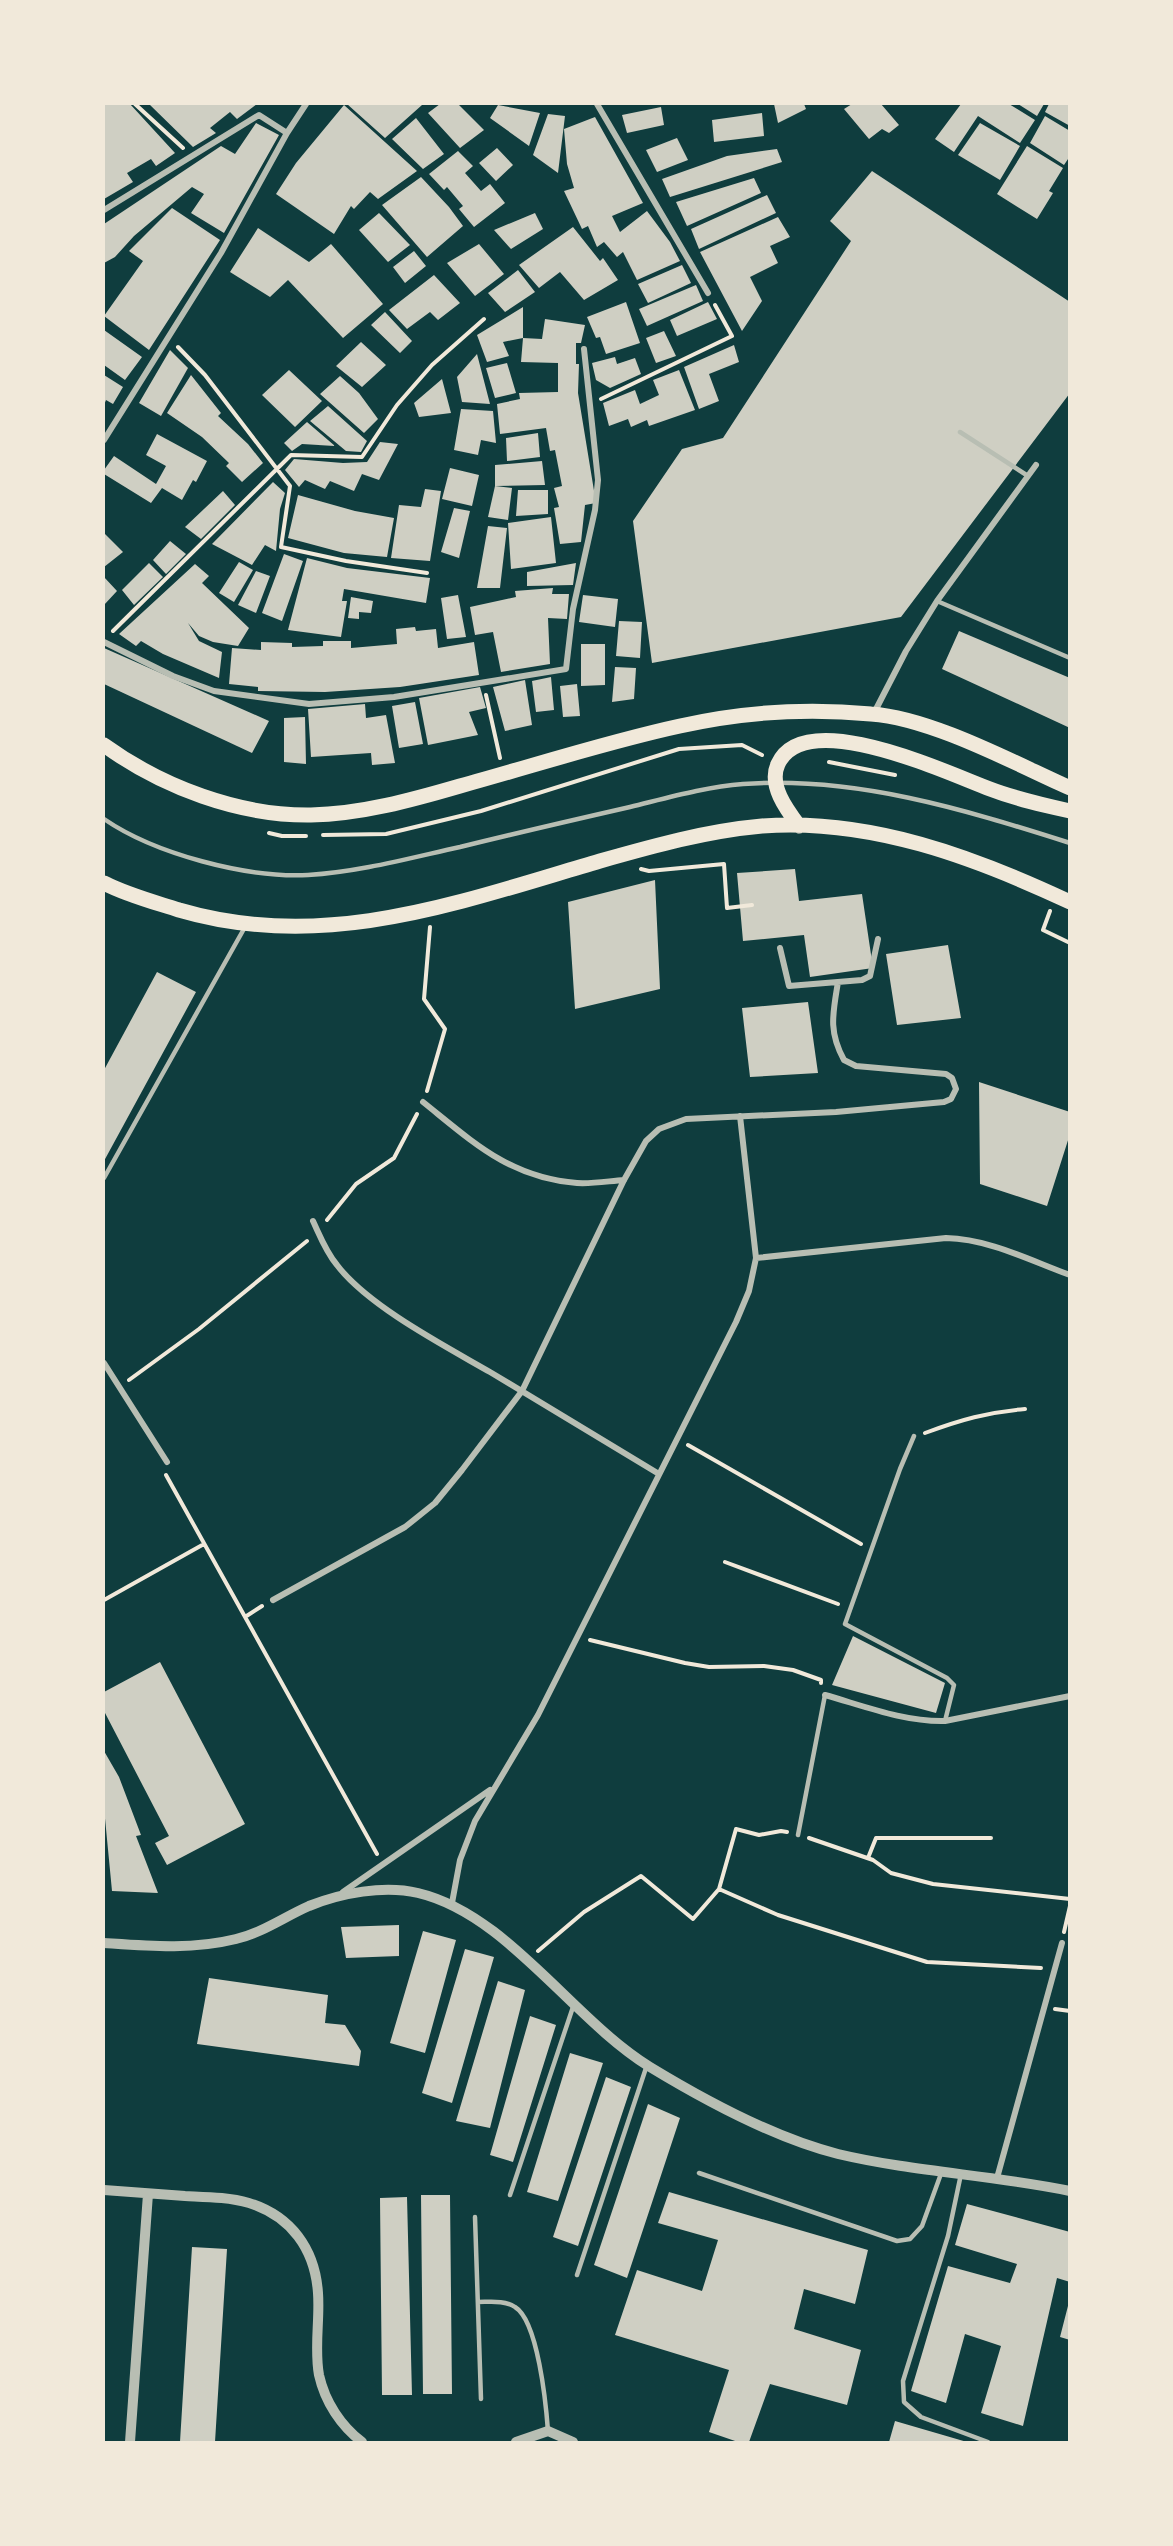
<svg xmlns="http://www.w3.org/2000/svg" width="1173" height="2546" viewBox="0 0 1173 2546" font-family="'Titillium Web',sans-serif">
  <rect width="100%" height="100%" fill="#0f3d3e"/>
  <path fill="#cfcfc3" d="M104 104H130L175 153 156 166 151 159 127 173 133 182 104 199Z
    M149 104H257L237 119 230 112 210 128 216 133 193 147Z
    M347 104H421L422 105 385 138Z
    M440 104H458L484 130 460 148 428 113Z
    M774 104H804L806 109 778 123Z
    M852 104H881L899 125 889 133 882 129 869 139 844 109Z
    M961 104H1009L1035 120 1020 143 978 116 954 152 935 139Z
    M1018 104H1044L1037 116Z
    M1049 104H1070V126L1045 112Z
    M344 105 417 171 378 199 370 192 354 209 351 206 334 234 276 194 296 163Z
    M498 105 540 113 529 146 490 118Z
    M661 107 664 125 627 133 622 115Z
    M762 113 764 136 714 142 712 120Z
    M548 114 565 116 558 173 533 155Z
    M1045 116 1070 131V156L1064 165 1030 143Z
    M595 117 643 203 612 216 620 232 647 211 670 242 680 261 637 280 623 252 617 257 604 242 597 247 588 226 582 229 564 191 574 188 567 164 564 129Z
    M416 118 444 154 423 169 392 139Z
    M256 123 279 135 224 233 191 213 204 194 192 187 134 236 115 257 104 263V224L221 146 235 154Z
    M980 123 1020 146 1000 180 958 155Z
    M677 138 688 160 657 172 646 150Z
    M1027 146 1063 168 1049 191 1053 193 1037 219 997 194Z
    M497 148 513 165 496 181 479 163Z
    M777 149 782 162 670 197 662 179 727 156Z
    M458 151 473 166 465 173 481 191 490 184 505 203 474 227 459 209 463 206 447 187 444 190 429 174Z
    M872 171 1070 302V393L901 617 652 663 633 521 682 449 723 438 851 241 830 221Z
    M421 177 449 207 463 226 427 257 382 205Z
    M754 178 761 193 687 226 676 202Z
    M767 195 776 213 699 249 691 229Z
    M172 208 220 240 149 350 104 316 143 261 129 251Z
    M379 213 410 245 388 262 359 230Z
    M535 213 543 229 511 249 494 230Z
    M778 217 790 237 770 246 778 263 750 277 762 301 742 331 700 252Z
    M573 227 600 261 603 258 618 280 584 300 560 272 539 288 519 265Z
    M258 228 309 262 331 244 383 304 343 338 288 280 270 297 230 272Z
    M479 244 504 274 475 296 447 263Z
    M414 251 426 266 405 283 393 267Z
    M682 265 691 283 648 303 638 284Z
    M518 270 535 292 505 312 488 293Z
    M434 275 460 303 438 320 430 312 407 329 389 310Z
    M696 285 703 301 647 326 639 309Z
    M626 302 640 343 606 354 600 337 596 338 587 317Z
    M708 302 717 319 677 336 670 320Z
    M523 307V338L503 342 509 356 487 362 477 335Z
    M385 312 412 341 400 353 371 325Z
    M545 319 585 325 581 343H576V364H579L578 393 596 503 585 505 581 542 560 544 554 508 559 507 554 488 562 486 555 450 550 451 546 428 500 434 497 404 520 399 519 393 558 392V363L521 362 523 338 542 339Z
    M104 330 142 357 125 380 104 365Z
    M664 331 676 356 656 363 646 338Z
    M361 342 386 365 362 387 336 366Z
    M734 345 739 362 709 374 719 401 699 409 684 367Z
    M170 350 188 368 161 416 139 403Z
    M477 354 490 404 462 402 457 377Z
    M615 357 617 364 635 358 641 374 610 388 596 380 592 363Z
    M507 363 516 393 495 398 486 368Z
    M289 370 322 401 295 427 262 395Z
    M679 370 695 410 649 426 647 420 631 427 628 419 609 426 603 403 635 390 640 404 659 395 653 380Z
    M104 375 123 387 113 404 106 400 104 405Z
    M191 375 221 413 218 416 248 444 263 463 242 482 226 466 229 463 202 437 167 413Z
    M340 376 359 393 378 419 364 433 320 394Z
    M442 379 451 413 419 417 414 403Z
    M328 406 367 441 361 452 346 451 310 421Z
    M461 409 493 411 496 443 481 440 478 455 454 450Z
    M307 422 335 446 302 444 292 451 284 443Z
    M538 433 540 457 507 461 506 438Z
    M157 434 207 461 196 482 193 480 182 500 162 488 151 503 104 474V470L114 456 156 484 166 466 146 455Z
    M380 442 398 444 379 480 362 474 354 491 330 481 325 489 305 480 299 487 285 470 294 459 343 463 367 462Z
    M542 461 545 485 495 486V465Z
    M450 468 479 475 472 506 442 499Z
    M273 482 285 493 280 509 276 551 265 545 252 565 212 544Z
    M495 486 512 488 508 520 488 517Z
    M425 489 441 491 430 561 391 558 399 505 421 507Z
    M518 490H548V514L516 516Z
    M223 491 235 505 201 539 185 527Z
    M298 495 355 511 394 518 387 557 344 553 288 538Z
    M454 508 470 511 459 558 441 552Z
    M551 517 556 563 511 569 508 523Z
    M488 526 507 528 500 588H477Z
    M104 533 123 552 104 567Z
    M170 541 186 554 166 574 153 560Z
    M284 554 303 561 282 621 262 613Z
    M307 558 347 568 430 578 426 603 344 589 342 601H347L341 637 288 630Z
    M239 562 253 570 234 602 219 593Z
    M149 563 163 577 134 605 122 590Z
    M576 563 573 585 527 586V572Z
    M195 564 209 576 202 583 249 628 238 646 213 642 199 636 188 623 199 641 222 652 219 678 163 654 141 641 136 646 119 634Z
    M256 571 270 576 256 613 238 605Z
    M104 577 117 591 104 605Z
    M553 588 552 594H569L567 619 548 618 550 664 501 672 493 632 475 635 470 607 516 597 515 591Z
    M458 595 466 637 447 639 441 598Z
    M583 595 618 599 615 627 579 622Z
    M351 597 373 601 371 613 359 612V619L348 618Z
    M619 621 642 622 640 658 616 656Z
    M415 627 416 631 436 629 438 648 474 642 479 675 400 687 325 692 258 691V687L229 684 232 648 261 650V642L292 643V647L323 646V641H351V648L397 644 396 629Z
    M959 631 1070 678V728L942 669Z
    M581 644H605V685L581 686Z
    M104 648 269 721 252 753 104 684Z
    M615 667 636 668 634 699 612 702Z
    M551 677 554 710 536 712 532 681Z
    M525 680 532 725 505 731 493 687Z
    M577 684 580 716 563 717 560 686Z
    M480 687 486 708 469 712 478 735 428 745 419 698Z
    M415 702 423 744 399 748 392 706Z
    M365 704 366 718 386 715 395 763 372 765 371 753 311 757 308 709Z
    M305 717 306 764 284 762V718Z
    M795 869 799 901 862 894 873 968 810 977 804 935 743 941 737 873Z
    M655 880 660 989 575 1009 568 902Z
    M948 945 961 1018 897 1025 886 954Z
    M157 972 196 992 104 1161V1070Z
    M808 1002 818 1073 750 1077 742 1008Z
    M979 1082 1070 1112V1134L1047 1206 980 1184Z
    M853 1636 945 1683 936 1713 832 1685Z
    M160 1662 245 1824 167 1865 155 1843 169 1836 104 1711V1692Z
    M104 1751 119 1777 141 1835 136 1836 158 1893 112 1891 104 1808Z
    M399 1925V1956L346 1958 341 1927Z
    M423 1931 456 1940 425 2053 390 2043Z
    M465 1949 494 1957 452 2103 422 2093Z
    M209 1978 328 1995 325 2023 345 2025 361 2051 359 2066 197 2044Z
    M498 1981 525 1990 490 2128 456 2121Z
    M530 2016 556 2025 513 2162 490 2155Z
    M570 2053 603 2063 558 2201 527 2192Z
    M606 2077 631 2087 578 2246 553 2237Z
    M648 2104 680 2118 627 2278 594 2265Z
    M669 2192 868 2250 855 2304 804 2289 794 2329 861 2350 847 2405 770 2384 749 2442H738L709 2432 729 2370 615 2335 637 2270 702 2291 718 2240 658 2223Z
    M421 2195H450L452 2394H423Z
    M407 2197 412 2395H382L380 2198Z
    M967 2204 1070 2232V2282L1057 2278 1023 2426 981 2413 1001 2346 965 2334 946 2403 911 2391 948 2266 1010 2283 1017 2264 955 2245Z
    M192 2247 227 2249 215 2442H180Z
    M1069 2302H1070V2340L1060 2337Z
    M895 2421 967 2442H889Z"/>
  <g fill="none" stroke-linecap="round" stroke-linejoin="round">
    <path stroke="#f1e9da" stroke-width="4" d="M135 104 183 148
      M178 347 205 375 290 486 281 547 346 561 427 573
      M601 399 732 336 715 305
      M113 631 291 455 362 457 397 405 432 365 484 319
      M486 695 500 758
      M829 762 895 775
      M269 833 282 836H306
      M323 835 386 834 481 811 679 749 742 745 762 755
      M641 869 649 871 724 864 727 908 752 905
      M1050 911 1043 930 1070 943
      M427 1091 445 1029 424 999 430 927
      M327 1220 356 1184 394 1158 417 1114
      M129 1380 199 1329 307 1241
      M925 1433C960 1420 988 1412 1025 1409
      M688 1445 861 1544
      M166 1475 377 1854
      M725 1562 838 1604
      M104 1600 204 1544
      M245 1617 262 1606
      M590 1640 685 1663 709 1667 764 1666 793 1670 821 1680V1683
      M809 1838 873 1860 891 1873 933 1884 1070 1899
      M868 1858 876 1838H991
      M719 1889 778 1915 927 1962 1041 1968
      M1064 1932 1070 1906
      M538 1951 584 1912 641 1876 693 1919 719 1889 736 1829 759 1835 781 1831 787 1832
      M1055 2009 1070 2011"/>
    <path stroke="#b8beb3" stroke-width="4.5" d="M960 432 1028 476
      M937 601 1070 658
      M104 819C155 854 246 878 308 875 359 872 410 858 460 847 517 833 573 820 630 807 667 798 705 787 743 784 855 776 963 809 1070 843
      M104 1178 245 927
      M914 1436 900 1469 845 1624 947 1678 954 1685 945 1721
      M798 1835 825 1695
      M699 2173 897 2241 910 2239 922 2226 942 2171
      M961 2174 948 2236 903 2381 904 2402 921 2417 988 2442
      M510 2195 574 2004
      M475 2217 481 2399
      M577 2275 647 2065
      M478 2302C490 2302 505 2300 515 2307 538 2321 546 2404 548 2431"/>
    <path stroke="#b8beb3" stroke-width="6" d="M597 104 708 293
      M104 210 259 115 287 133
      M104 440 221 253 287 133 306 104
      M104 642 173 676 214 691 309 704 394 697 566 669 573 609 595 510 598 480 584 349
      M874 713 906 651 937 601 1036 465
      M780 948 789 986 862 980 870 976 878 939
      M423 1102C473 1142 510 1178 577 1183 593 1184 609 1181 624 1180
      M313 1221C320 1236 326 1252 337 1265 368 1306 445 1346 490 1372 547 1406 603 1440 659 1474
      M756 1258 946 1238C989 1239 1029 1260 1070 1275
      M104 1363 167 1462
      M273 1600 405 1527 435 1503 462 1470 522 1391 624 1180 646 1141 659 1129 686 1119 836 1112 944 1102 951 1099 956 1089 952 1078 946 1074 856 1066 844 1060C828 1031 833 1013 838 982
      M825 1695C864 1706 904 1722 945 1721L1070 1696
      M343 1892 490 1790
      M452 1903 460 1860 475 1821 538 1715 736 1322 749 1291 756 1258 740 1116
      M997 2178 1062 1943"/>
    <path stroke="#b8beb3" stroke-width="10" d="M104 1943C148 1946 192 1950 236 1939 262 1933 284 1917 309 1906 341 1893 384 1885 418 1893 507 1914 572 2019 650 2067 706 2101 774 2138 838 2154 914 2172 993 2175 1070 2191
      M104 2190C131 2192 158 2194 185 2196 206 2197 228 2197 249 2203 291 2216 315 2249 318 2293 320 2320 314 2348 319 2375 325 2402 341 2426 362 2442
      M130 2442 148 2194
      M516 2442 548 2431 573 2442"/>
    <path stroke="#f1e9da" stroke-width="15" d="M104 745C162 787 239 816 311 815 361 814 412 800 460 786 533 766 606 742 680 726 742 712 808 708 871 714 931 718 1014 763 1070 788
      M799 826C787 810 768 785 778 764 805 705 949 774 990 789 1016 799 1043 805 1070 811
      M104 883C127 895 154 902 179 910 325 953 460 902 600 861 653 846 706 831 762 826 870 818 974 857 1070 902"/>
  </g>
  <rect width="1173" height="2546" fill="none" stroke="#f1e9da" stroke-width="210"/>
</svg>
